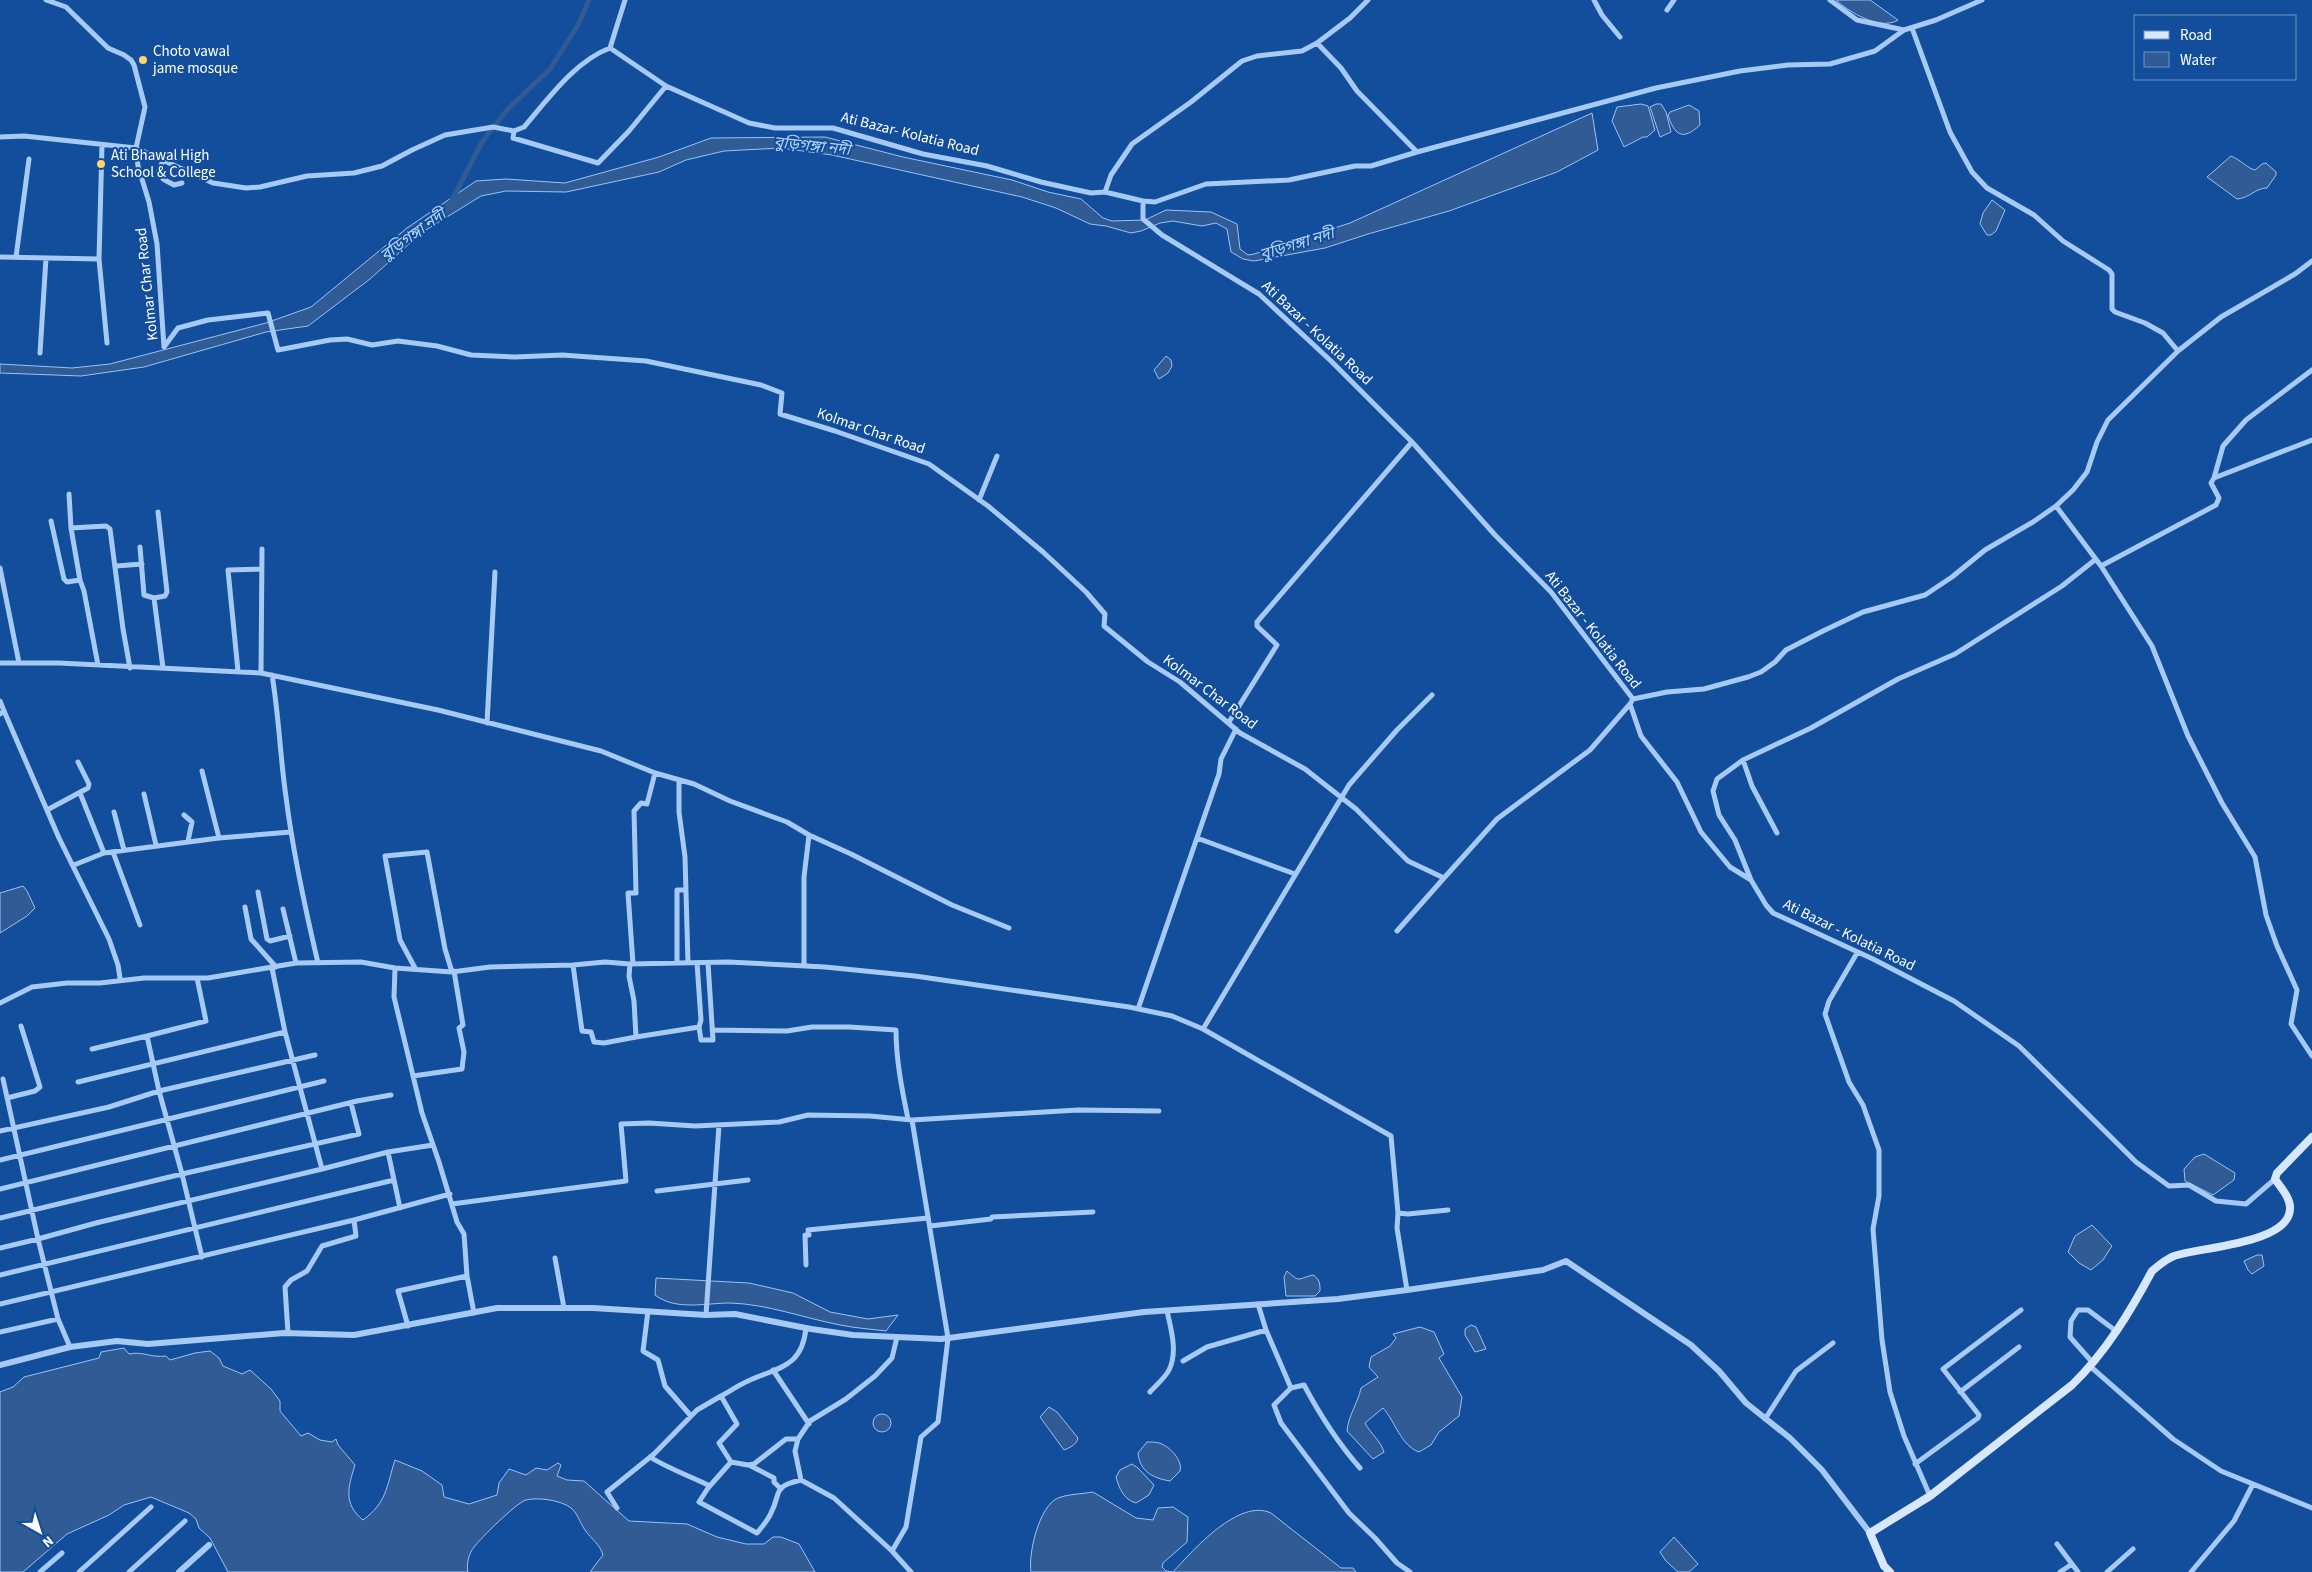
<svg xmlns="http://www.w3.org/2000/svg" width="2312" height="1572" viewBox="0 0 2312 1572" font-family="'Source Sans 3','Noto Sans Bengali',sans-serif">
  <rect width="100%" height="100%" fill="#124e9b"/>
  <path fill="#305b94" stroke="#99c4f7" d="M1836 0H1870L1898 20C1880 31 1849 12 1836 0Z
    M1641 104 1648 106 1655 130 1647 137H1643L1624 147 1612 121 1617 107Z
    M1656 104H1661L1666 112 1671 132 1660 137 1650 107Z
    M1689 105 1699 111 1700 125C1682 142 1674 134 1668 115L1670 112Z
    M1592 113 1598 150 1557 172 1449 211 1368 234 1325 248 1254 261 1243 259 1231 252 1227 229 1216 223 1202 226 1173 221 1160 223 1141 231 1131 233 1106 226 1090 224 1056 208 1022 197 832 155 781 148 724 151 686 160 659 172 566 192 506 191 481 196 421 233 370 279 308 326 266 332 144 367 81 376 0 373V364L72 368 110 364 266 323 311 307 407 228 476 181 506 179 565 183 659 157 711 138 825 137 903 157 1012 180 1048 192 1081 199 1103 218 1112 221 1145 220 1166 210 1211 212 1237 224 1240 249 1248 255 1254 254 1350 223Z
    M2231 156C2241 160 2247 168 2255 170L2262 164 2266 163 2276 172V175L2267 188C2255 188 2250 198 2237 199L2207 177Z
    M1992 200 2005 210 1996 231 1991 235H1987L1980 224 1983 213Z
    M1166 356 1171 360 1172 366 1168 373 1159 379 1154 370Z
    M23 886 27 891 35 908 27 916 0 933V893Z
    M2204 1154 2235 1173 2234 1180 2213 1195 2185 1181 2184 1169 2195 1157Z
    M2092 1225 2112 1246 2103 1260 2091 1270 2079 1263 2068 1252 2075 1236Z
    M2257 1255H2262L2264 1266 2252 1274 2248 1270 2244 1261Z
    M1287 1271C1301 1283 1296 1279 1313 1275 1320 1279 1320 1284 1320 1291L1315 1296H1286L1284 1277Z
    M656 1278 749 1283 793 1293 830 1312 868 1319 898 1315 886 1331C870 1329 855 1328 840 1325 804 1318 767 1304 730 1303 706 1303 676 1311 655 1295Z
    M1471 1325 1476 1327 1486 1349 1475 1352 1465 1335V1329Z
    M1420 1327 1434 1332 1444 1354 1439 1358 1462 1397 1459 1416 1439 1432 1431 1445 1419 1452C1401 1446 1395 1421 1383 1408L1365 1423C1370 1433 1381 1441 1384 1452L1373 1459 1347 1431C1348 1416 1358 1403 1361 1388L1378 1377 1369 1367 1371 1357 1390 1346 1396 1338 1393 1334Z
    M124 1348 129 1354C144 1351 150 1358 166 1356L170 1360 195 1353 210 1351 219 1358 223 1366 242 1374 250 1370 271 1389 280 1401V1411L301 1436 308 1433 320 1440 332 1442 336 1439 338 1445 355 1465C348 1487 343 1504 363 1520 387 1502 386 1488 395 1460L422 1471 442 1485 444 1497 469 1504 497 1495 499 1483 509 1469 526 1475 536 1468 547 1470 558 1463 561 1465 557 1476 567 1480 584 1481 629 1521 687 1524 717 1537 746 1544H764L773 1537H781L799 1544 815 1572H590L603 1555C599 1543 592 1540 585 1530 580 1523 578 1514 571 1508 561 1500 537 1497 526 1500 516 1503 481 1538 474 1547 469 1553 466 1564 468 1572H228L210 1538 199 1528 196 1519 189 1513 151 1497 124 1505 109 1515 67 1534 23 1572H0V1392L13 1387 24 1377 99 1358 101 1352Z
    M1049 1407 1057 1412 1078 1438C1076 1445 1071 1447 1064 1450L1040 1417Z
    M873 1423a9 9 0 1 1 18 0a9 9 0 1 1-18 0Z
    M1147 1442C1150 1442 1156 1442 1159 1443 1170 1446 1183 1461 1180 1471L1170 1481C1153 1478 1140 1472 1138 1453Z
    M1132 1464 1138 1468 1154 1485 1149 1495 1136 1503C1124 1500 1119 1488 1116 1477L1120 1470Z
    M1093 1492 1136 1518 1153 1520 1158 1508 1173 1507 1188 1517 1187 1542 1163 1563 1162 1567 1166 1571 1173 1572C1193 1550 1239 1498 1271 1513L1341 1568H1353L1356 1572H1031C1028 1554 1039 1506 1058 1498 1068 1494 1082 1494 1093 1492Z
    M1674 1537 1698 1564 1689 1572H1678L1666 1561 1660 1552Z"/>
  <g fill="none" stroke-linecap="round" stroke-linejoin="round">
    <path stroke="#305b94" stroke-width="5" d="M452 200 482 142 507 110 550 69 578 25 589 0"/>
    <path stroke="#a7caf4" stroke-width="5" d="M46 0 66 7 108 48 124 55 131 60 134 65 145 107 136 148 138 166 149 202 157 244 164 347 178 328 208 320 268 313 278 350 330 340 347 339 372 345 398 341 437 346 471 355 515 357 562 355 646 361 761 385 782 393 780 414 835 431 929 464 988 506 1043 552 1086 592 1105 614 1104 626 1148 662 1180 682 1240 733 1305 769 1356 809 1408 861 1444 878 1497 819 1590 750 1630 704
      M1594 0 1602 15 1620 37
      M1830 0 1857 20 1904 30 1936 20 1982 0
      M1667 10 1674 0
      M1912 28 1950 132 1972 172 1987 188 2034 215 2063 241 2109 270 2112 274V309L2115 312 2145 323 2163 333 2178 351
      M610 48 625 0
      M514 131 513 138 598 163 629 131 666 86
      M0 137 24 136 136 148 213 183 246 188 260 187 307 176 354 173 382 166 412 150 445 135 493 127 514 131 524 127C548 99 575 61 610 48L666 86 749 123 775 128H833L923 154 987 166 1041 182 1091 193 1105 192 1143 201V219L1162 235 1259 294 1331 361 1412 442 1495 535 1551 592 1633 699 1630 704 1641 736 1677 782 1701 832 1730 867 1751 880 1766 905 1773 913 1873 959 1954 1001 2019 1046 2136 1162 2169 1186 2189 1185 2216 1201 2246 1204 2275 1179
      M102 145 99 259 107 343
      M1417 152 1656 88 1740 71 1788 65 1830 64 1875 51 1904 30
      M163 160 159 171 163 179 174 185 182 183
      M1105 192 1111 175 1132 144 1191 102 1242 61 1257 56 1302 51 1317 43 1350 18 1368 0
      M1143 201 1155 202 1206 184 1289 180 1355 166H1371L1417 152 1357 91 1341 68 1317 43
      M0 257 99 259
      M16 257 29 159
      M40 353 46 258
      M2214 478 2223 446 2246 420 2312 370
      M69 494 71 528 80 580
      M979 500 997 456
      M2056 506 2101 566 2152 646 2188 736 2222 803 2255 857 2266 915 2277 946 2297 990 2291 1024 2312 1056
      M158 512 167 592 165 596 154 598 163 668
      M51 521 64 579 67 582 80 580 84 591 98 665
      M71 528 106 526 110 529 123 629 130 668
      M140 547 144 595 154 598
      M116 566 142 564
      M2101 566 2216 505 2219 498 2211 483 2214 478 2312 440
      M0 568 19 663
      M0 663H59L261 673 438 710 601 751 655 773 694 784 730 801 787 822 809 835 851 854 952 905 1009 928
      M238 671 228 570 262 569
      M261 673 262 549
      M272 675C279 716 280 756 286 797 293 853 305 908 318 963
      M1633 699 1667 692 1704 689 1748 677 1761 672 1775 662 1786 650 1823 631 1863 612 1925 595 1952 577 1985 550 2033 522 2056 506 2073 490 2087 472 2097 442 2108 420 2178 351 2221 317 2295 274 2312 261
      M0 701 4 711 0 714
      M4 711 59 838 109 939 118 965 120 978 119 981
      M1229 722 1277 645 1257 626V622L1412 442
      M487 723 495 572
      M1743 760 1752 786 1777 833
      M202 771 219 838 291 832
      M679 780V812L685 857 688 963
      M80 793 104 853
      M144 794 156 845
      M47 810 88 788 89 784 78 762
      M114 812 124 850
      M184 815 192 822 188 841
      M1197 838 1295 874
      M113 852 140 925
      M74 865 104 853 219 838
      M1751 880 1735 840 1719 815 1713 791 1717 779 1743 760 1811 728 1898 679 1955 654 2062 586 2096 559
      M258 892 267 939 270 941 290 936
      M245 907 251 939 276 967
      M283 909 296 963
      M1397 931 1444 878
      M1857 953 1829 1001 1825 1014 1849 1082 1863 1105 1879 1150V1196L1873 1229 1882 1340 1890 1392 1904 1436 1930 1496
      M677 963V890H686
      M697 963 701 1020 699 1027
      M630 964 629 976 634 1001 636 1037 699 1027 701 1040H713L708 963
      M633 964 628 893H636L634 811 641 803 647 804 655 773
      M573 965 582 1031 591 1032 594 1042 604 1043 636 1037
      M804 966V877L809 835
      M395 968 394 997 422 1113 439 1162 457 1222 464 1234 467 1276 474 1313
      M415 968 400 940 385 856 427 852 445 949 452 972
      M197 978 206 1021 147 1036 159 1091 182 1174 359 1134 351 1103
      M0 1003 32 987 67 983H100L144 978H208L296 963 361 962 395 968 452 972 490 967 573 965 605 962 630 964 728 962 825 967 915 976 1129 1007 1172 1016 1203 1029 1391 1136 1398 1213 1397 1228 1407 1290
      M1138 1009 1219 774 1221 759 1236 729
      M1203 1029 1349 785 1397 730 1432 695
      M712 1030 787 1031 812 1027H849L896 1030C896 1060 902 1090 908 1119
      M92 1049 147 1036
      M413 1076 462 1069 464 1052 459 1028 463 1025 454 971
      M3 1079 38 1239 96 1223 322 1169 285 1032
      M78 1082 285 1032 272 968
      M7 1098 35 1091 40 1087 21 1026
      M912 1120 1078 1110 1159 1111
      M0 1131 109 1107 159 1091 315 1055
      M388 1152 400 1208
      M0 1160 324 1081
      M322 1169 388 1152 433 1145
      M0 1189 357 1101 391 1095
      M657 1191 748 1180
      M452 1204 626 1181 621 1124 649 1123 695 1126 779 1122 808 1115 870 1116 912 1120 948 1338 938 1422 921 1437 906 1527 892 1551
      M1398 1213 1408 1214 1448 1210
      M0 1218 182 1174 202 1257
      M930 1226 991 1219 992 1217 1093 1212
      M0 1248 38 1239 58 1319 70 1347
      M555 1258 564 1308
      M806 1265 805 1235H809L808 1230 928 1218
      M0 1275 394 1180
      M0 1304C118 1275 236 1249 354 1220
      M1258 1304 1266 1330 1291 1388
      M648 1311 643 1351 658 1360 665 1386 691 1416
      M706 1315 719 1125
      M408 1326 398 1291 467 1276
      M806 1328C802 1368 778 1367 748 1381 739 1385 730 1391 721 1396L737 1424 719 1443 731 1462 708 1488 699 1502 757 1533C762 1527 768 1520 771 1513 782 1492 771 1487 801 1480L834 1498 892 1551 911 1572
      M0 1332 58 1319
      M288 1333 285 1287 291 1280 307 1271 322 1246 356 1236 354 1220 450 1194
      M1183 1361 1207 1347 1266 1330
      M2093 1363 2070 1337 2071 1321 2078 1310H2088L2116 1331
      M2091 1367 2173 1439 2221 1471 2312 1508
      M773 1370 809 1424
      M1150 1392C1156 1385 1165 1378 1169 1370 1178 1352 1171 1329 1167 1311
      M1960 1392 2019 1347
      M1765 1419 1796 1371 1833 1343
      M650 1457C669 1469 690 1476 710 1486
      M731 1462 748 1465 754 1464 786 1439H798
      M1915 1464 1978 1418 1979 1415 1943 1369 2021 1310
      M749 1465 774 1478V1482L781 1489
      M1360 1468C1337 1442 1320 1415 1304 1385L1291 1388 1274 1405 1281 1423 1349 1513 1375 1538 1397 1563 1410 1572
      M801 1480 795 1451 798 1439 810 1421 846 1399 875 1376 892 1358 897 1337
      M617 1508 607 1492 654 1454 697 1410 721 1396
      M2057 1544 2072 1564
      M40 1572 62 1553
      M79 1572 151 1507
      M129 1572 185 1521
      M2060 1572 2072 1564 2078 1572
      M2107 1572 2133 1549
      M2191 1572 2234 1521 2253 1484"/>
    <path stroke="#a7caf4" stroke-width="6" d="M0 1365 70 1347 117 1341 148 1344 284 1333 354 1335 497 1308H593L706 1315 735 1314 811 1329 853 1335 941 1339 1144 1312 1338 1299 1407 1290 1543 1270 1566 1261 1691 1345 1719 1371 1746 1403 1790 1438 1822 1470 1870 1533
      M179 1572 209 1545"/>
    <path stroke="#d7e7fd" stroke-width="8" d="M1890 1572 1884 1566 1870 1533 1930 1496 2072 1385C2106 1352 2130 1312 2152 1271 2159 1265 2166 1259 2174 1256 2199 1247 2289 1244 2290 1209 2291 1198 2280 1187 2275 1179L2277 1173 2312 1137"/>
  </g>
  <g fill="#ffd46a" stroke="#124e9b" stroke-width="2">
    <circle cx="143" cy="60" r="5"/>
    <circle cx="101" cy="164" r="5"/>
  </g>
  <g text-anchor="middle" dominant-baseline="central" stroke-width="4" stroke-linejoin="round" paint-order="stroke">
    <g font-size="15" fill="#fff" stroke="#124e9b" text-anchor="start">
      <text x="153" y="51">Choto vawal<tspan x="153" dy="17">jame mosque</tspan></text>
      <text x="111" y="155">Ati Bhawal High<tspan x="111" dy="17">School &amp; College</tspan></text>
    </g>
    <g font-size="15" fill="#fff" stroke="#124e9b">
      <text transform="translate(910 134) rotate(14)">Ati Bazar- Kolatia Road</text>
      <text transform="translate(147 284) rotate(-96)">Kolmar Char Road</text>
      <text transform="translate(1317 333) rotate(43)">Ati Bazar - Kolatia Road</text>
      <text transform="translate(871 431) rotate(19)">Kolmar Char Road</text>
      <text transform="translate(1593 630) rotate(52)">Ati Bazar - Kolatia Road</text>
      <text transform="translate(1210 692) rotate(37)">Kolmar Char Road</text>
      <text transform="translate(1849 935) rotate(26)">Ati Bazar - Kolatia Road</text>
    </g>
    <g font-size="16" font-style="italic" fill="#b4d4fa" stroke="#124e9b">
      <text transform="translate(812 146) rotate(6)">বুড়িগঙ্গা নদী</text>
      <text transform="translate(413 235) rotate(-36)">বুড়িগঙ্গা নদী</text>
      <text transform="translate(1297 244) rotate(-17)">বুড়িগঙ্গা নদী</text>
    </g>
  </g>
  <rect x="2134" y="15" width="162" height="65" fill="#124e9b" stroke="#7195c3"/>
  <rect x="2144" y="31" width="25" height="8" fill="#d7e7fd" stroke="#7195c3"/>
  <text x="2180" y="40" font-size="15" fill="#ffffff">Road</text>
  <rect x="2144" y="52" width="25" height="15" fill="#305b94" stroke="#7195c3"/>
  <text x="2180" y="65" font-size="15" fill="#ffffff">Water</text>
  <g transform="translate(40 1532) rotate(141)" stroke="#124e9b" stroke-width="4" paint-order="stroke">
  <path d="M0-4L9 19L0 12L-9 19Z" fill="#ffffff"/>
  <text y="-8" font-size="14" font-weight="bold" text-anchor="middle" fill="#ffffff">N</text>
  </g>
</svg>
